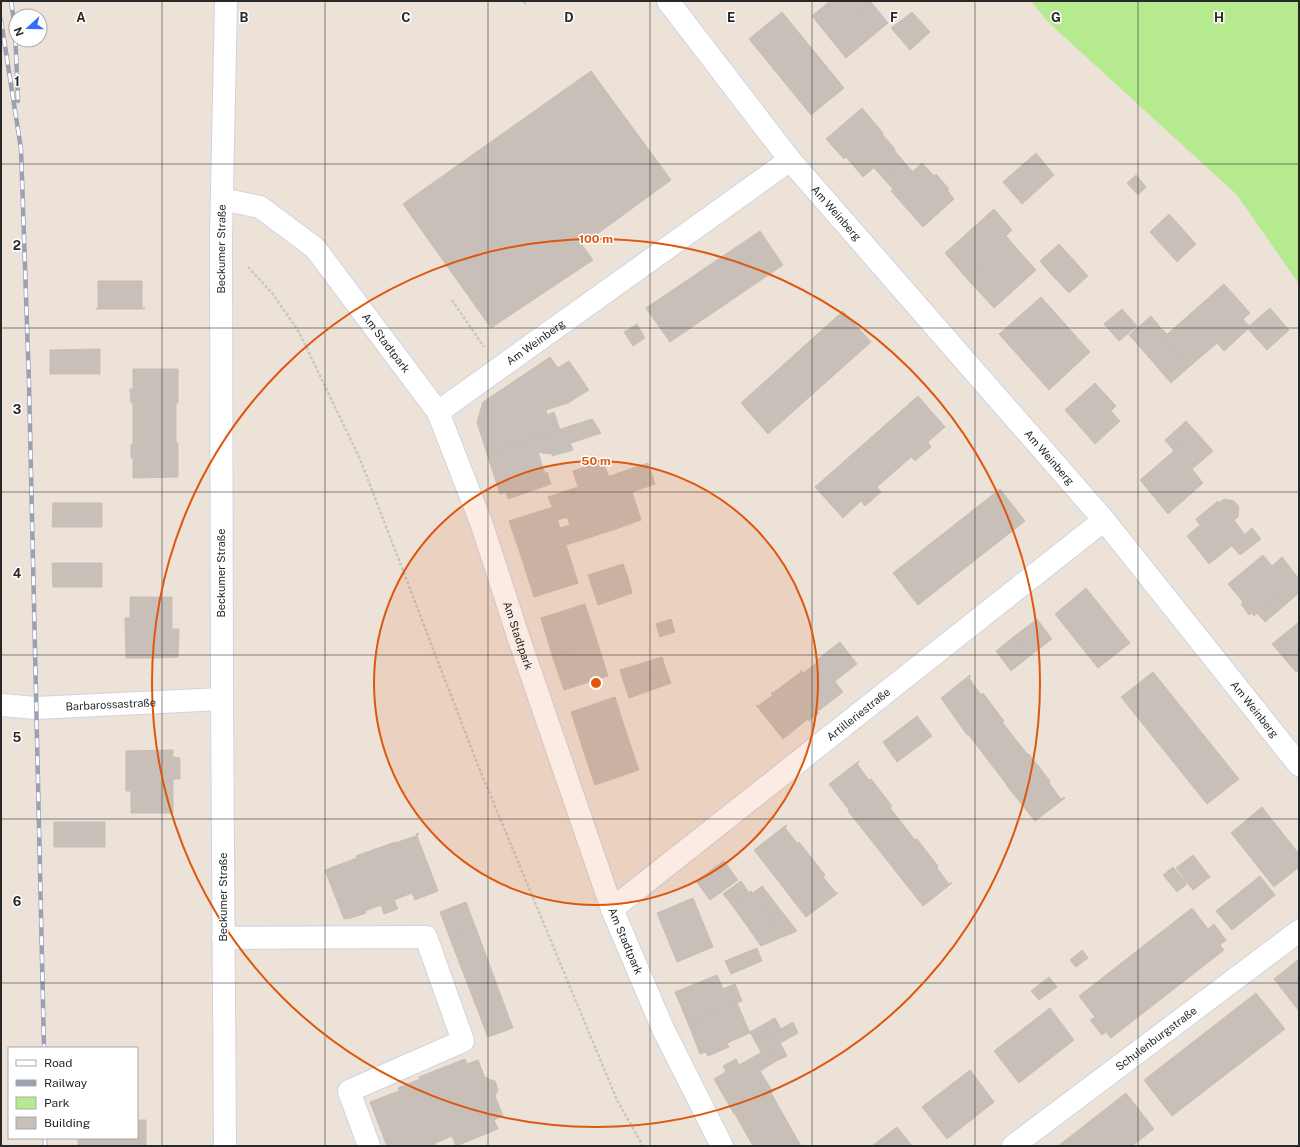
<svg xmlns="http://www.w3.org/2000/svg" width="1300" height="1147" viewBox="0 0 1300 1147" font-family="'Public Sans',sans-serif">
  <rect width="100%" height="100%" fill="#ede2d8"/>
  <path fill="#b6ea8e" d="M1031 1H1299V284L1237 195 1048 22Z"/>
  <path fill="#c8bfb8" stroke="#c8beb2" d="M830 1H870L871 2 829 37 812 16Z
    M871 2 888 23 846 58 829 37Z
    M782 12 813 50 780 77 749 39Z
    M912 12 930 32 910 50 891 28Z
    M813 50 844 88 811 115 780 77Z
    M591 71 671 180 582 245 593 260 491 328 403 204Z
    M862 108 883 133 882 134 895 149 863 177 846 157 844 159 826 139Z
    M894 150 904 162 884 179 874 168Z
    M1036 153 1054 175 1022 204 1003 182Z
    M904 162 913 172 893 189 884 179Z
    M922 163 934 176 936 174 949 189 947 190 954 199 923 227 891 191Z
    M1136 175 1146 187 1138 195 1127 183Z
    M994 209 1012 230 1006 236 1012 243 969 281 945 253Z
    M1169 214 1179 225 1159 242 1150 232Z
    M1179 225 1196 244 1177 262 1159 242Z
    M760 231 783 265 670 342 646 308Z
    M1012 243 1036 270 994 308 969 281Z
    M1059 244 1069 255 1050 273 1040 261Z
    M1069 255 1088 276 1069 293 1050 273Z
    M98 281H142V308H145V309H96L98 308Z
    M1224 284 1250 313 1243 319 1249 326 1247 328 1248 329 1224 351 1217 343 1189 367 1163 338Z
    M1041 297 1066 325 1024 362 999 334Z
    M1270 308 1289 330 1267 350 1247 328Z
    M1122 309 1137 326 1119 341 1104 324Z
    M843 311 871 342 768 434 741 403Z
    M1151 316 1160 327 1139 346 1129 335Z
    M637 324 645 338 633 346 624 332Z
    M1066 325 1090 352 1049 390 1024 362Z
    M1160 327 1167 334 1163 338 1189 367 1171 383 1139 346Z
    M100 349V374H50V350Z
    M550 357 558 368 569 361 589 390 568 403 546 410 547 415 554 412 560 430 487 454 477 422 483 402Z
    M133 369H178V403H176V443H178V477L133 478V458H131V444H133V403H131L130 389H133Z
    M1095 383 1116 406 1111 411 1120 421 1095 444 1065 410Z
    M918 396 945 427 928 442 931 447 915 461 911 457 877 487 881 492 865 506 861 501 843 518 815 487Z
    M592 419 601 433 571 443 564 428Z
    M1186 421 1196 432 1174 451 1165 440Z
    M564 428 573 450 552 456V453L548 454 538 452 545 474 547 472 551 484 508 499 506 492 500 494 487 454Z
    M1196 432 1213 451 1192 469 1203 483 1168 514 1140 480Z
    M603 461 609 477 578 487 573 471Z
    M648 463 655 484 632 492 641 520 613 530 604 504 558 520 548 497Z
    M1000 489 1025 521 918 605 893 573Z
    M1224 499 1234 501 1239 507 1238 517 1234 520 1245 535 1209 564 1187 536 1200 525 1196 519 1218 501 1219 503Z
    M53 503H102V527H52Z
    M604 504 613 530 566 545 560 528 570 525 567 517Z
    M553 507 566 545 522 559 509 521Z
    M1252 528 1261 539 1240 555 1232 546Z
    M566 545 578 583 534 597 522 559Z
    M1263 555 1272 566 1282 557 1299 579 1254 616 1252 613 1249 615 1241 604 1243 602 1228 584Z
    M52 563H102V587H53Z
    M623 564 628 578 593 590 588 575Z
    M628 578 632 593 598 605 593 590Z
    M1297 581 1299 583V593L1265 622 1257 613Z
    M1086 588 1130 643 1098 668 1055 614Z
    M130 597H172V629H179L178 657 158 658H126L125 618H130Z
    M585 604 597 641 552 655 541 618Z
    M671 619 675 632 660 637 656 624Z
    M1037 619 1052 639 1031 655 1016 635Z
    M1299 622V670L1296 672 1272 644Z
    M1016 635 1031 655 1011 671 996 651Z
    M597 641 608 676 564 690 552 655Z
    M840 642 857 664 835 681 818 659Z
    M662 657 666 670 624 683 620 670Z
    M818 659 843 692 817 712 819 713 809 721 808 719 783 739 756 705H757L758 706 773 695 771 693 772 692 773 693 801 672V670L803 673 818 662 817 660Z
    M666 670 671 683 629 698 624 683Z
    M1153 672 1239 779 1207 804 1121 697Z
    M970 675 971 676 969 678 981 695 983 693 1004 721 1002 722 1028 755 1029 754 1050 781 1049 783 1061 799 1064 797 1065 798 1035 821 1007 786V785L968 734 967 735 941 698Z
    M615 697 627 735 583 749 571 712Z
    M917 716 932 736 897 762 883 742Z
    M627 735 639 770 595 785 583 749Z
    M173 750V757L180 758V779H173V813H131V791H126V751Z
    M859 761V762L857 764 869 780 871 779 892 806 890 808 915 840 917 839 938 866 937 868 949 884 952 882V883L923 906 848 811 849 810 829 784Z
    M1262 807 1299 854V867L1274 887 1231 833Z
    M54 822H105V847H54Z
    M786 825 787 826 785 828 798 844 799 842 825 875 823 877 836 893 837 892 838 893 806 917 754 850Z
    M417 833 419 834 417 836 438 891 415 900 412 893 394 900 398 909 384 914 381 905 365 911 366 913 348 919V918L344 919 325 870 357 858 356 856 395 842V843L416 836Z
    M1193 855 1210 877 1193 890 1176 868Z
    M724 861 738 880 710 900 696 881Z
    M1173 867 1187 884 1177 892 1163 875Z
    M1260 876 1275 895 1232 930 1216 911Z
    M741 881 749 893 732 905 723 894Z
    M762 886 797 931 761 946 754 936 774 922 753 893Z
    M751 891 774 922 754 936 732 905Z
    M693 898 713 947 677 962 657 913Z
    M466 902 475 926 449 936 440 912Z
    M1192 908 1208 929 1214 924 1226 940 1220 945 1224 950 1111 1038 1106 1032 1102 1035 1090 1020 1095 1017 1079 996Z
    M475 926 513 1028 488 1037 449 936Z
    M757 948 762 961 731 974 725 961Z
    M1082 950 1088 958 1076 967 1070 960Z
    M1299 959V1011L1274 979Z
    M717 975 723 989 735 984 742 1001 688 1023 675 992Z
    M1049 977 1057 987 1039 1000 1031 991Z
    M1256 993 1285 1029 1172 1116 1144 1080Z
    M737 1003 750 1033 727 1043 729 1047 708 1056 706 1052 700 1054 688 1023Z
    M1050 1008 1074 1040 1019 1083 994 1051Z
    M775 1018 781 1029 756 1043 750 1032Z
    M793 1022 798 1033 780 1043 787 1056 778 1060 771 1047 761 1052 756 1043Z
    M771 1047 778 1060 760 1071 773 1092 734 1114 714 1079 726 1072 723 1066 736 1059 739 1065Z
    M465 1059 467 1064 478 1060 485 1078 488 1077V1079L495 1081 498 1090 495 1096 503 1116 494 1120 498 1129 456 1146 452 1136 435 1143V1145L432 1146H387L370 1102 399 1091 398 1088 420 1079 419 1077Z
    M970 1070 994 1102 947 1139 922 1107Z
    M771 1093 801 1146H753L735 1114Z
    M1126 1093 1154 1129 1132 1146H1058Z
    M137 1120H146V1146H78V1138H137Z
    M897 1127 912 1146H872Z"/>
  <g fill="none" stroke-linecap="round" stroke-linejoin="round">
    <g stroke="#cdd4e3" stroke-width="24">
      <g id="street">
        <path id="s1" d="M668 1 790 160 1104 520 1299 765"/>
        <path id="s2" d="M222 199 260 207 315 248 438 412 482 525 519 639 612 909 663 1029 722 1146"/>
        <path id="s3" d="M438 412 790 160"/>
        <path id="s4" d="M1 705 36 708 222 699"/>
        <path id="s5" d="M612 909 1104 520"/>
        <path d="M223 938 426 937 463 1041 349 1091 369 1146"/>
        <path id="s6" d="M1013 1146 1299 931"/>
      </g>
    </g>
    <g stroke="#cdd4e3" stroke-width="24">
      <g id="secondary">
        <path id="s7" d="M225 1146 222 699 221 238 226 1"/>
      </g>
    </g>
    <path stroke="#c7c7c7" stroke-width="2.5" stroke-dasharray="3 2" stroke-linecap="butt" d="M524 4 526 1
      M248 267 272 293 299 332 360 459 477 763 617 1100 643 1146
      M452 300 484 347"/>
    <use href="#street" stroke="#fff" stroke-width="22"/>
    <use href="#secondary" stroke="#fff" stroke-width="22"/>
    <g stroke="#9ba1b5" stroke-width="4.5">
      <path id="rail" d="M11 1 15 29 18 101
        M1 20 21 149 29 384 44 1048
        M45 1138V1146"/>
    </g>
    <use href="#rail" stroke="#fff" stroke-width="3" stroke-dasharray="9" stroke-linecap="butt"/>
  </g>
  <path fill="none" stroke="#282828" stroke-width="1" stroke-opacity="0.55" d="M162 1V1146M325 1V1146M488 1V1146M650 1V1146M812 1V1146M975 1V1146M1138 1V1146M1 164H1299M1 328H1299M1 492H1299M1 655H1299M1 819H1299M1 983H1299"/>
  <circle cx="596" cy="683" r="222" fill="#de570d" fill-opacity=".12"/>
  <g fill="none" stroke="#de570d" stroke-width="2">
    <circle cx="596" cy="683" r="222"/>
    <circle cx="596" cy="683" r="444"/>
  </g>
  <g text-anchor="middle" dominant-baseline="central" stroke-width="3" stroke-linejoin="round" paint-order="stroke">
    <g font-size="11" fill="#282828" stroke="#fff">
      <text stroke="none"><textPath href="#s1" startOffset="271">Am Weinberg</textPath></text>
      <text stroke="none"><textPath href="#s7" startOffset="897">Beckumer Straße</textPath></text>
      <text stroke="none"><textPath href="#s3" startOffset="120">Am Weinberg</textPath></text>
      <text stroke="none"><textPath href="#s2" startOffset="226">Am Stadtpark</textPath></text>
      <text stroke="none"><textPath href="#s1" startOffset="595">Am Weinberg</textPath></text>
      <text transform="translate(221 573) rotate(-90)">Beckumer Straße</text>
      <text stroke="none"><textPath href="#s2" startOffset="550">Am Stadtpark</textPath></text>
      <text stroke="none"><textPath href="#s4" startOffset="110">Barbarossastraße</textPath></text>
      <text stroke="none"><textPath href="#s1" startOffset="920">Am Weinberg</textPath></text>
      <text stroke="none"><textPath href="#s5" startOffset="314">Artilleriestraße</textPath></text>
      <text transform="translate(223 897) rotate(-90)">Beckumer Straße</text>
      <text stroke="none"><textPath href="#s2" startOffset="874">Am Stadtpark</textPath></text>
      <text stroke="none"><textPath href="#s6" startOffset="179">Schulenburgstraße</textPath></text>
    </g>
  </g>
  <g font-size="13" text-anchor="middle" font-weight="bold" fill="#282828" stroke="#fff" stroke-width="3" stroke-linejoin="round" paint-order="stroke">
    <text x="81" y="22">A</text>
    <text x="244" y="22">B</text>
    <text x="406" y="22">C</text>
    <text x="569" y="22">D</text>
    <text x="731" y="22">E</text>
    <text x="894" y="22">F</text>
    <text x="1056" y="22">G</text>
    <text x="1219" y="22">H</text>
    <text x="17" y="86">1</text>
    <text x="17" y="250">2</text>
    <text x="17" y="414">3</text>
    <text x="17" y="578">4</text>
    <text x="17" y="742">5</text>
    <text x="17" y="906">6</text>
  </g>
  <circle cx="596" cy="683" r="6" fill="#de570d" stroke="#fff" stroke-width="2"/>
  <g font-size="12" text-anchor="middle" font-weight="bold" fill="#de570d" stroke="#fff" stroke-width="3" stroke-linejoin="round" paint-order="stroke">
    <text x="596" y="243">100 m</text>
    <text x="596" y="465">50 m</text>
  </g>
  <rect width="1300" height="1147" fill="none" stroke="#282828" stroke-width="4"/>
  <rect x="8" y="1047" width="130" height="92" fill="#ffffff" stroke="#a9a9a9"/>
  <rect x="16" y="1060" width="20" height="6" fill="#ffffff" stroke="#a9a9a9"/>
  <text x="44" y="1067" font-size="12" fill="#282828">Road</text>
  <rect x="16" y="1080" width="20" height="6" fill="#9ba1b5" stroke="#a9a9a9"/>
  <text x="44" y="1087" font-size="12" fill="#282828">Railway</text>
  <rect x="16" y="1097" width="20" height="12" fill="#b6ea8e" stroke="#a9a9a9"/>
  <text x="44" y="1107" font-size="12" fill="#282828">Park</text>
  <rect x="16" y="1117" width="20" height="12" fill="#c8bfb8" stroke="#a9a9a9"/>
  <text x="44" y="1127" font-size="12" fill="#282828">Building</text>
  <g transform="translate(28 28) rotate(249)"><circle r="19" fill="#ffffff" stroke="#a9a9a9"/>
  <path d="M0-3L7 15L0 10L-7 15Z" fill="#336dff"/>
  <text y="-6" font-size="11" font-weight="bold" text-anchor="middle" fill="#282828">N</text>
  </g>
</svg>
